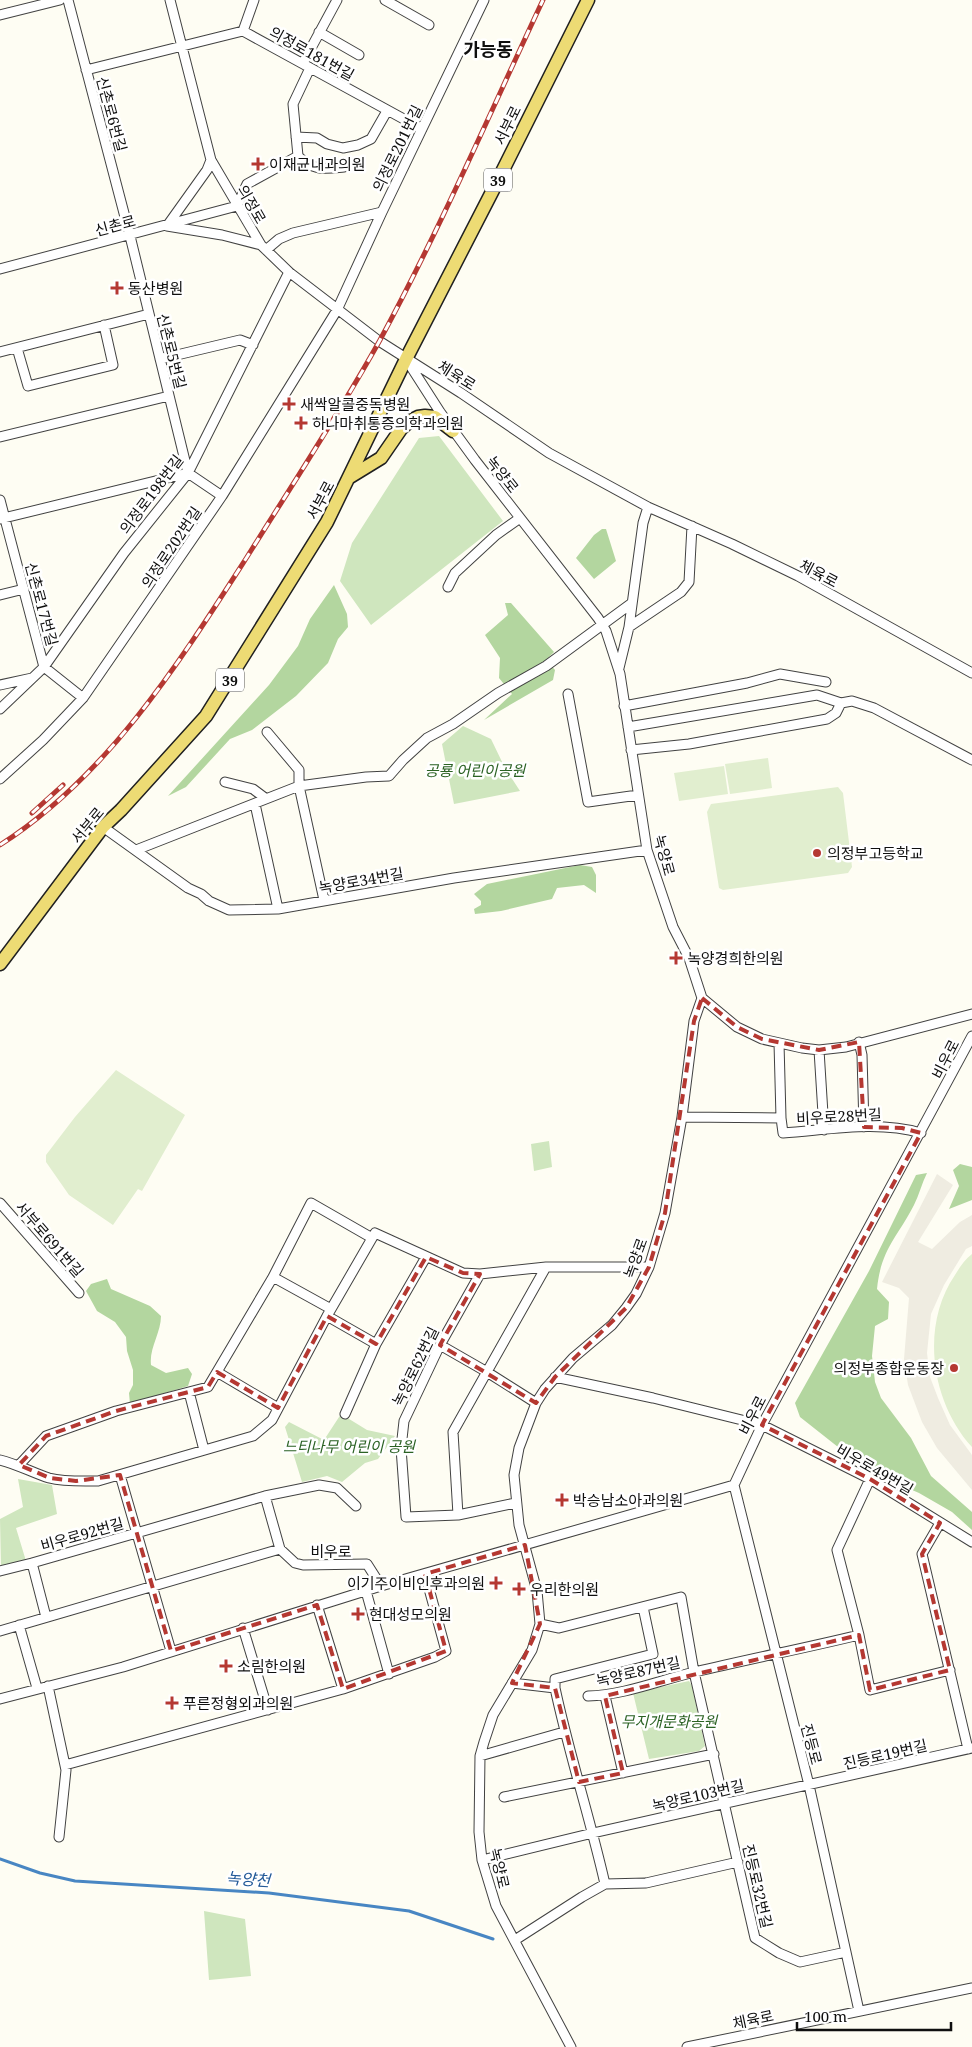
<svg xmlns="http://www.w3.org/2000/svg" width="972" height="2047" viewBox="0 0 972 2047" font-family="'Noto Serif','Noto Sans KR',serif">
  <rect width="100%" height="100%" fill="#fefdf3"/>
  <path fill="#cfe6be" d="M439 436 503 521 371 625 340 581 352 543 419 438Z
    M463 726 491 739 505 768 520 791 454 804 442 744Z
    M549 1141 552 1167 534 1171 531 1144Z
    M341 1414 367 1430 395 1436 378 1459 365 1463 342 1482 327 1476 302 1482 285 1427 289 1422 324 1440Z
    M18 1479 52 1485 57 1514 16 1528 26 1561 1 1568 0 1519 23 1507Z
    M689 1681 692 1686 705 1746 699 1751 649 1759 633 1693Z
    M204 1911 245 1919 251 1976 209 1980Z"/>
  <path fill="#b3d69f" d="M602 529H606L616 561 594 579 576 558 594 535Z
    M334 585 347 614 348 627 338 639 328 663 296 696 252 730 230 739 186 787 168 796 269 685 298 646 310 619Z
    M505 603H511L554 652 546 660 555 670 553 680 484 720 512 694 499 678 500 658 485 635 508 615Z
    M580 865 592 867 596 875V893L584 885 557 888 552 899 501 911 475 914 474 909 481 905V901L474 894 487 884Z
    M960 1164 972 1167V1200L949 1209 959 1186 953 1170Z
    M927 1173C922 1183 919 1195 914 1205 897 1238 881 1249 877 1289L889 1302 888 1319 875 1326 872 1356 875 1382 881 1398 911 1438 931 1476 972 1512V1530L952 1512 919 1493 880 1476 838 1447 800 1417 795 1403 869 1271 916 1175Z
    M107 1279 111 1289 150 1306 161 1316C161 1333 149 1348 151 1365L166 1373 188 1368 192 1374 188 1386 130 1404 129 1393 133 1385V1370L127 1351 126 1337 115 1322 97 1311 86 1291 91 1284Z"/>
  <path fill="#e1eecf" d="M768 758 772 788 730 794 725 764Z
    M724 766 728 794 679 801 674 773Z
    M838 787 843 793 852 867 848 873 723 890 719 888 707 812 711 804Z
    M116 1070 185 1115 142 1191 138 1189 113 1225 69 1195 46 1162V1155L75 1117Z
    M972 1254V1447C931 1402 920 1326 955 1275 960 1267 965 1259 972 1254Z"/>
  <path fill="#efece1" d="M937 1174 953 1185 918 1242 932 1249 960 1222 972 1215V1246L966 1249 944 1285 931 1314 927 1353 930 1377 938 1398 950 1425 972 1455V1490L937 1448 922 1422 908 1385 904 1359 909 1298 899 1288 882 1282Z"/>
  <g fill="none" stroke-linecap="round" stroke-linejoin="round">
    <path stroke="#4886c3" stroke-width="3" d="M0 1859 40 1873 75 1881 269 1893 409 1911 493 1939"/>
    <g stroke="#424242" stroke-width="11">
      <path id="street" d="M68 0 130 236 188 473
        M170 0 211 160 261 245 289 272 379 341 461 393 549 453 648 507 732 544 798 576 972 673
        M385 0 429 25
        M0 15 60 0
        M243 31 254 0
        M319 32 359 55
        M303 63 337 0
        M86 70 243 31 422 129
        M296 137 317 138 327 144 343 148 358 145 371 139 387 111
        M298 156C312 171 325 169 344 167
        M211 160 207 170 167 226 222 235 261 245
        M237 206 247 184 298 156 293 104 310 68
        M266 250 279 239 293 233 382 212
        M0 269 237 206
        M17 348 28 386 113 365 104 325
        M0 352 149 314
        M160 359 240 340 253 345
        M406 359 440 412 475 460 598 618 606 631 620 674 647 850 673 927 689 958 702 998 694 1021 682 1117 665 1213 649 1267 636 1294 626 1308 612 1325 573 1358 545 1389 536 1403 519 1448 514 1475 519 1525 537 1591 540 1624 532 1650 493 1715 484 1742 480 1756 479 1832 482 1860 496 1906 571 2047
        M0 437 169 396
        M0 500 44 667 83 698
        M0 519 188 473 222 496
        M448 587 455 573 496 535 520 518
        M0 595 24 589
        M629 627 681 592 689 582 692 526
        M619 668 629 627 643 523 648 507
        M0 685 32 678
        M568 694 588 802 638 795
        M841 703 852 701 874 708 972 760
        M624 706 747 683 780 674 826 682
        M0 709 44 667 124 553 188 473 289 272
        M628 727 817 695 841 703 836 713 827 719 689 744 631 750
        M267 732 299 770V786L324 900
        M0 779 43 740 83 698 222 496 337 310 382 212 484 0
        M225 782 253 789 265 798
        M255 804 278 909
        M103 827 188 888 201 894 209 901 229 910 278 909 454 878 647 850
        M136 850 299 786 366 777 389 776 403 760 427 738 453 724 498 693 546 666 632 603
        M702 998 737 1027 762 1039 802 1048 819 1050 846 1047 972 1014
        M859 1042 862 1055 864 1127
        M779 1043 781 1118
        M819 1050 824 1130
        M682 1117 781 1118 783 1133C828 1130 877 1120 921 1133
        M0 1203 79 1293
        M480 1274 440 1345 404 1421 401 1448 406 1517 458 1515 515 1503
        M273 1277 331 1309
        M327 1316 376 1344
        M440 1345 487 1372 536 1403
        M217 1372 278 1408
        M555 1377 653 1398 762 1425 870 1479 972 1542
        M189 1392 204 1450
        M345 1414 376 1344 426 1257
        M0 1460C17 1464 33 1473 49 1478 65 1482 82 1481 98 1481L253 1436 272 1420 327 1316 375 1233 463 1273 480 1274 546 1267H649
        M19 1465 46 1436 116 1411 208 1387 273 1277 311 1203 372 1238
        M120 1475 171 1651
        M870 1479 837 1550 859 1635 870 1690 950 1670
        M734 1485 809 1785 859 2011
        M265 1496 280 1549 295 1563 303 1565 367 1564 381 1586
        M458 1515 453 1432 546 1267
        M940 1523 922 1554 968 1749
        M0 1571 32 1563
        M366 1591 389 1674
        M317 1605 343 1689
        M46 1617 32 1563 265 1496 319 1485 337 1488 356 1506
        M540 1624 559 1628 681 1597 694 1672 755 1938 779 1953 800 1962 846 1952
        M19 1625 37 1688
        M243 1628 268 1710
        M0 1631 280 1549
        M512 1683 555 1688V1679L653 1654 643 1607
        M48 1686 66 1770 59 1837
        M555 1688C569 1754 590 1818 605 1884
        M588 1696C625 1695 660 1680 695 1672 750 1659 805 1648 859 1635
        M605 1696 623 1773
        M0 1699 123 1667 381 1586 734 1485 762 1425 972 1036
        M480 1756 564 1732
        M65 1765 343 1689 435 1657 446 1651 425 1574
        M504 1797 714 1754
        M482 1860 593 1833 972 1748
        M515 1940 582 1897 605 1884 646 1883 738 1862
        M687 2047 972 1988"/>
    </g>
    <g stroke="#202020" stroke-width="15">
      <path id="primary" d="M350 477 381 458 401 429 410 421 418 417 425 416 435 417 453 431
        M0 964 103 827 121 810 206 716 327 522 406 359 493 190 588 0"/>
    </g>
    <use href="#street" stroke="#fff" stroke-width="9"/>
    <use href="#primary" stroke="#eddb74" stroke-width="12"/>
    <g stroke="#b53832" stroke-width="5">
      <path id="rail" d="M32 813 63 785
        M0 845C108 776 179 663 247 557 292 485 339 414 380 340 440 229 490 113 543 0"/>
    </g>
    <use href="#rail" stroke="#fff" stroke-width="3" stroke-dasharray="9" stroke-linecap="butt"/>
  </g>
  <path fill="none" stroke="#b53832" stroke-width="4" stroke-dasharray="10 6" stroke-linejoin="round" d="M702 998 737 1027 762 1039 819 1050 859 1042 864 1127 902 1128 921 1133 762 1425 870 1479 940 1523 922 1554 950 1670 870 1690 859 1635 605 1696 623 1773 579 1782 555 1688 512 1683 540 1624 525 1545 425 1574 446 1651 343 1689 317 1605 171 1651 120 1475 76 1481 50 1478 19 1465 46 1436 116 1411 208 1387 217 1372 278 1408 327 1316 376 1344 426 1257 463 1273 480 1274 440 1345 536 1403 555 1377 626 1308 649 1267 665 1213 694 1021Z"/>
  <g fill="#b53832" stroke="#fff" stroke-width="2">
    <path d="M255.5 156.5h5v5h5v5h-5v5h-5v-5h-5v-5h5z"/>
    <path d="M114.5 280.5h5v5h5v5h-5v5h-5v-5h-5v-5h5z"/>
    <path d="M286.5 396.5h5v5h5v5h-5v5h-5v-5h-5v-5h5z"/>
    <path d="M298.5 415.5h5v5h5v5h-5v5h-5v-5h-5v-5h5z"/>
    <circle cx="817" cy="853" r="5"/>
    <path d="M673.5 950.5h5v5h5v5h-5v5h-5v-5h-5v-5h5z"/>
    <circle cx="954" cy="1368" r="5"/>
    <path d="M559.5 1492.5h5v5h5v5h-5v5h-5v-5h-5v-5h5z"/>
    <path d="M493.5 1575.5h5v5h5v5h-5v5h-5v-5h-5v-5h5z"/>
    <path d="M516.5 1581.5h5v5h5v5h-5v5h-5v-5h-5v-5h5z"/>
    <path d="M355.5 1606.5h5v5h5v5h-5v5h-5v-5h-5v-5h5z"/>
    <path d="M223.5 1658.5h5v5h5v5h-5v5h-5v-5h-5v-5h5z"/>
    <path d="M169.5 1695.5h5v5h5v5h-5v5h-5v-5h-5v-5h5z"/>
  </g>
  <g text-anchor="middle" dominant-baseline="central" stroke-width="5" stroke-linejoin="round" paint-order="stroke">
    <g fill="#fff" stroke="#575757" stroke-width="1">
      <rect x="484" y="168.5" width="28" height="23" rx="4"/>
      <rect x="216" y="668.5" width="28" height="23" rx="4"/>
    </g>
    <g font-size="14" font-weight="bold" fill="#0f0f0f">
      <text x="498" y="180">39</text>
      <text x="230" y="680">39</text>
    </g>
    <g font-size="15" fill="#0f0f0f" stroke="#fff">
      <text transform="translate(312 53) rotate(29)">의정로181번길</text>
      <text transform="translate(112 114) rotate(75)">신촌로6번길</text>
      <text transform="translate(507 125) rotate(-64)">서부로</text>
      <text transform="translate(397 148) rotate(-64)">의정로201번길</text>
      <text transform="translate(252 204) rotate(60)">의정로</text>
      <text transform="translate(115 225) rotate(-15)">신촌로</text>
      <text transform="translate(172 351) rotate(76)">신촌로5번길</text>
      <text transform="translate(457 375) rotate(32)">체육로</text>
      <text transform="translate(503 474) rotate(52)">녹양로</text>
      <text transform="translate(151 494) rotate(-53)">의정로198번길</text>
      <text transform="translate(320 500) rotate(-62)">서부로</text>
      <text transform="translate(171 547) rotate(-56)">의정로202번길</text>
      <text transform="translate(819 573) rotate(28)">체육로</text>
      <text transform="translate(42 604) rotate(75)">신촌로17번길</text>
      <text transform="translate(87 825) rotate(-50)">서부로</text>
      <text transform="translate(665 855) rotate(75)">녹양로</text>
      <text transform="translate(361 880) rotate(-10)">녹양로34번길</text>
      <text transform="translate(945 1059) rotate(-63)">비우로</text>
      <text transform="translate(839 1116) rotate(-3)">비우로28번길</text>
      <text transform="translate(50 1239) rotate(49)">서부로691번길</text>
      <text transform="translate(635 1258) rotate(-70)">녹양로</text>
      <text transform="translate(415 1366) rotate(-64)">녹양로62번길</text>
      <text transform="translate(752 1415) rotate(-63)">비우로</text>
      <text transform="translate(875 1469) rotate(30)">비우로49번길</text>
      <text transform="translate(82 1534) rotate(-16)">비우로92번길</text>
      <text x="331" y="1551">비우로</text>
      <text transform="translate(638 1671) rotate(-13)">녹양로87번길</text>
      <text transform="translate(812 1744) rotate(75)">진등로</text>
      <text transform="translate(885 1754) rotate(-13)">진등로19번길</text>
      <text transform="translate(698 1795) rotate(-13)">녹양로103번길</text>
      <text transform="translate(500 1868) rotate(77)">녹양로</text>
      <text transform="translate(758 1886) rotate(77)">진등로32번길</text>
      <text transform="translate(753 2019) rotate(-12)">체육로</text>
    </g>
    <g font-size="15" fill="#0f0f0f" stroke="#fff" text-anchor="start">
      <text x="269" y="164">이재균내과의원</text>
      <text x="128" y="288">동산병원</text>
      <text x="300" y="404">새싹알콜중독병원</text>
      <text x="312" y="423">하나마취통증의학과의원</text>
      <text x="827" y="853">의정부고등학교</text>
      <text x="687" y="958">녹양경희한의원</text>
      <text x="944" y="1368" text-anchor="end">의정부종합운동장</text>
      <text x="573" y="1500">박승남소아과의원</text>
      <text x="485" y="1583" text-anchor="end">이기주이비인후과의원</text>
      <text x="530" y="1589">우리한의원</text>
      <text x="369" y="1614">현대성모의원</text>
      <text x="237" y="1666">소림한의원</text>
      <text x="183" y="1703">푸른정형외과의원</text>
    </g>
    <g font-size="15" font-style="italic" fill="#2b6224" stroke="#fff">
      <text x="475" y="770">공룡 어린이공원</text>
      <text x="349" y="1446">느티나무 어린이 공원</text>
      <text x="669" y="1721">무지개문화공원</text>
    </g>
    <g font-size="16" font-style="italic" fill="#225998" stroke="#fff">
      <text transform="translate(248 1879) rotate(4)">녹양천</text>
    </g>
    <g font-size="18" font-weight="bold" fill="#0f0f0f" stroke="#fff">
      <text x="488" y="49">가능동</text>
    </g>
  </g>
  <path d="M797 2022v8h154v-8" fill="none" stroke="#0f0f0f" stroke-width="2.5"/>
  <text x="804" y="2022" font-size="15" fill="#0f0f0f" stroke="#ffffff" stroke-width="4" paint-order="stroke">100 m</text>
</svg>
